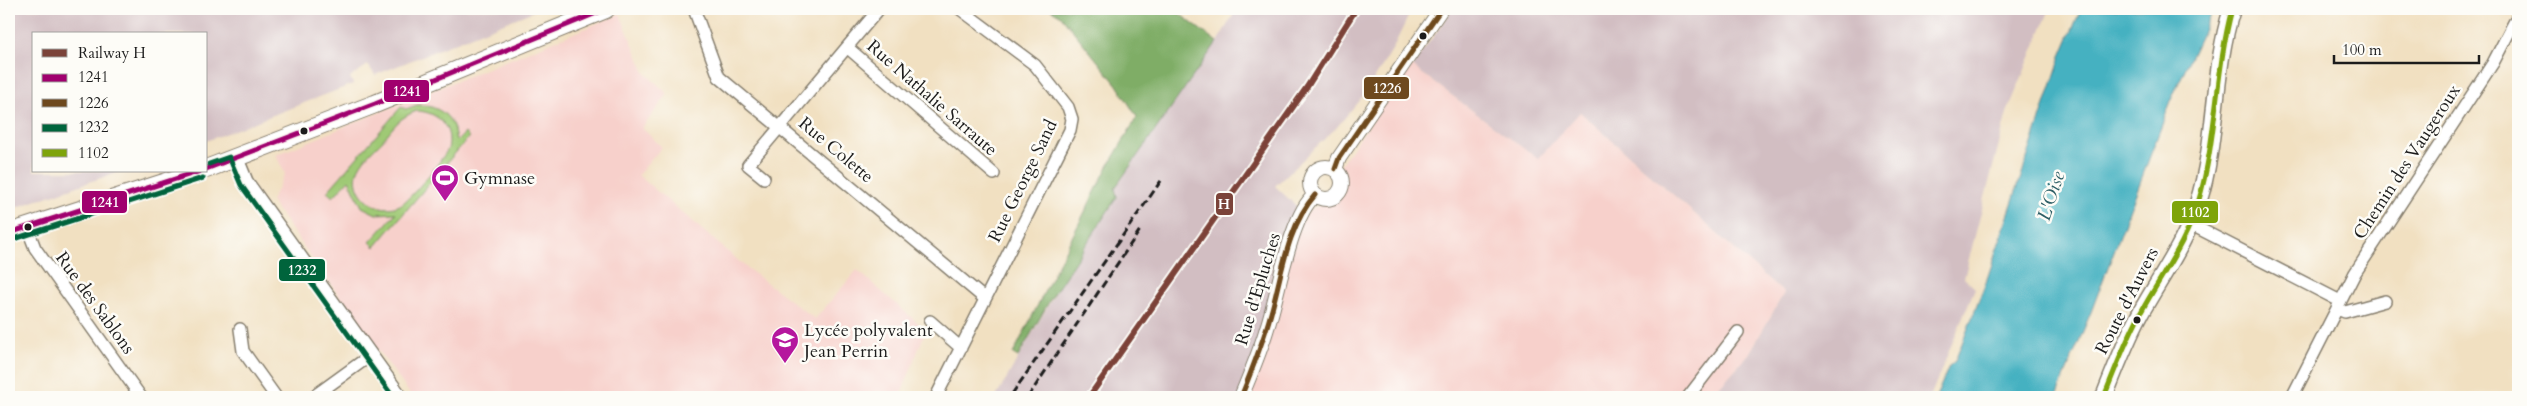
<svg xmlns="http://www.w3.org/2000/svg" width="2527" height="406" viewBox="0 0 2527 406" font-family="Cardo,serif">
  <rect width="100%" height="100%" fill="#fdfcf7"/>
  <filter id="ink" filterUnits="userSpaceOnUse"><feTurbulence type="fractalNoise" baseFrequency=".02" numOctaves="2"/><feDisplacementMap in="SourceGraphic" scale="10" xChannelSelector="R" yChannelSelector="G"/><feConvolveMatrix kernelMatrix="1 2 1 2 8 2 1 2 1" color-interpolation-filters="sRGB"/></filter>
  <filter id="wash" filterUnits="userSpaceOnUse"><feTurbulence type="fractalNoise" baseFrequency=".0096" numOctaves="4" result="noise"/><feDisplacementMap in="SourceGraphic" scale="20" xChannelSelector="R" yChannelSelector="G"/><feGaussianBlur stdDeviation="1.12" result="paint"/><feColorMatrix in="noise" values="0 0 0 0 0 0 0 0 0 0 0 0 0 0 0 0 0 1.4 0 .05"/><feComposite in="paint" operator="in"/></filter>
  <g filter="url(#wash)">
    <rect width="100%" height="100%" fill="#f1e0c1"/>
    <path fill="#f7d0cb" d="M620 14 645 73 668 94 642 128 662 147 638 175 747 268 815 319 857 270 926 330 900 397H412L271 201 285 174 276 155Z
      M1412 66 1537 158 1580 112 1784 293 1749 354 1710 397H1247L1304 213 1342 194 1341 164Z"/>
    <path fill="#d2bec2" d="M9 9H539L375 75 368 65 350 77 353 84 206 141V34H34V171H121L9 210Z
      M1237 9H1412L1392 50 1367 91 1337 127 1275 186 1304 213 1266 345 1247 397H996L1115 188 1217 42Z
      M1453 9H2050L2007 113 1964 278 1975 288 1930 397H1710L1749 354 1784 293 1580 112 1538 159 1412 66Z"/>
    <path fill="#9fc975" stroke="#5e7248" fill-rule="evenodd" d="M417 105C432 105 447 111 453 126 455 131 454 137 457 141L465 133 469 137 375 247 370 242 396 213 376 214 362 207 349 180 333 197 327 192 401 107 406 109ZM417 111C439 112 453 128 448 149 442 160 410 200 400 205 379 215 352 197 357 173 360 161 374 149 383 140 393 127 401 116 417 111Z"/>
    <path fill="#7fad66" stroke="#4e6441" d="M1050 9H1173L1217 42 1115 188 1117 197 1050 300 1018 357 1013 354 1106 170 1137 117 1117 85 1061 16Z"/>
    <path fill="#44b1c1" stroke="#30666e" d="M2081 9H2213L2174 93 2091 312 2056 397H1936L1949 366 1955 361 1985 285 2061 56Z"/>
  </g>
  <g filter="url(#ink)">
    <g fill="none" stroke-linecap="round" stroke-linejoin="round">
      <g stroke="#867e6e" stroke-width="14">
        <path id="minor" d="M694 9 719 77 984 298
          M848 48 994 174
          M238 159 247 181 402 397
          M764 178 748 165 879 9
          M2190 224 2340 301
          M27 227 35 248 141 397
          M2337 309 2345 312 2385 301
          M930 321 961 348
          M240 329 243 351 276 397
          M313 397 371 355
          M936 397 1070 130 1072 119 1068 107 1035 65 960 9
          M1688 397 1738 332
          M2292 397 2355 273 2493 63 2518 15"/>
      </g>
      <g stroke="#867e6e" stroke-width="16">
        <path id="tertiary" d="M1310 183a16 16 0 1 1 32 0a16 16 0 1 1-32 0Z
          M1335 169 1339 158 1441 9
          M1241 397C1250 375 1260 352 1267 328 1278 296 1290 215 1315 195"/>
      </g>
      <g stroke="#867e6e" stroke-width="19">
        <path id="secondary" d="M2104 397C2115 369 2126 340 2140 314 2160 278 2186 242 2198 203 2218 139 2212 72 2232 9"/>
      </g>
      <g stroke="#867e6e" stroke-width="20">
        <path id="primary" d="M206 169 375 104 606 9
          M9 233 201 171"/>
      </g>
      <use href="#minor" stroke="#fff" stroke-width="11"/>
      <use href="#tertiary" stroke="#fff" stroke-width="14"/>
      <use href="#secondary" stroke="#fff" stroke-width="16"/>
      <use href="#primary" stroke="#fff" stroke-width="18"/>
      <path stroke="#1c1c1c" stroke-width="3" stroke-dasharray="8 4" stroke-linecap="butt" d="M1012 394 1163 178
        M1028 397 1140 230"/>
      <g stroke="#fdfcf7" stroke-width="9">
        <path id="bus-1" d="M206 169 375 104 606 9
          M9 233 200 171"/>
      </g>
      <g stroke="#fdfcf7" stroke-width="9">
        <path id="bus-2" d="M1335 169 1339 158 1441 9
          M1241 397C1252 370 1263 342 1271 313 1282 274 1287 227 1315 195"/>
      </g>
      <g stroke="#fdfcf7" stroke-width="9">
        <path id="bus-3" d="M209 164 229 157 241 185 393 397
          M11 240 203 178"/>
      </g>
      <g stroke="#fdfcf7" stroke-width="9">
        <path id="bus-4" d="M2104 397C2115 369 2126 340 2140 314 2160 277 2186 243 2198 203 2217 140 2215 73 2232 9"/>
      </g>
      <use href="#bus-1" stroke="#a0006e" stroke-width="5"/>
      <use href="#bus-2" stroke="#6e491e" stroke-width="5"/>
      <use href="#bus-3" stroke="#00643c" stroke-width="5"/>
      <use href="#bus-4" stroke="#7ea40b" stroke-width="5"/>
      <g stroke="#fdfcf7" stroke-width="10">
        <path id="rail-1" d="M1089 397 1307 87 1356 9"/>
      </g>
      <use href="#rail-1" stroke="#7b4339" stroke-width="6"/>
    </g>
  </g>
  <defs>
    <g id="stadium-pin" transform="scale(1.4375)"><path d="M0 17L-7.5 6A9.5 9.5 0 1 1 7.5 6Z" fill="#b5179e" stroke="#fdfcf7"/><path d="M0-5a6.5 5 0 1 0 0 10a6.5 5 0 1 0 0-10ZM-3.5-1.8h7v3.6h-7Z" fill="#fff"/></g>
    <g id="school-pin" transform="scale(1.4375)"><path d="M0 17L-7.5 6A9.5 9.5 0 1 1 7.5 6Z" fill="#b5179e" stroke="#fdfcf7"/><path d="M0-5L7-2L0 1L-7-2ZM-4 1L0 2.5L4 1V4Q0 6-4 4Z" fill="#fff"/></g>
  </defs>
  <g fill-rule="evenodd">
    <use href="#stadium-pin" x="445" y="178"/>
    <use href="#school-pin" x="785" y="340"/>
  </g>
  <g fill="#1c1c1c" stroke="#fdfcf7" stroke-width="2">
    <circle cx="1423" cy="36" r="4.5"/>
    <circle cx="304" cy="131" r="4.5"/>
    <circle cx="28" cy="227" r="4.5"/>
    <circle cx="2137" cy="320" r="4.5"/>
  </g>
  <g text-anchor="middle" dominant-baseline="central" stroke-width="5" stroke-linejoin="round" paint-order="stroke">
    <g font-size="18" fill="#1c1c1c" stroke="#fdfcf7">
      <text transform="translate(932 98) rotate(41)">Rue Nathalie Sarraute</text>
      <text transform="translate(836 150) rotate(40)">Rue Colette</text>
      <text transform="translate(2407 162) rotate(-57)">Chemin des Vaugeroux</text>
      <text transform="translate(1023 181) rotate(-64)">Rue George Sand</text>
      <text transform="translate(1258 289) rotate(-73)">Rue d'Epluches</text>
      <text transform="translate(2127 301) rotate(-63)">Route d'Auvers</text>
      <text transform="translate(95 303) rotate(54)">Rue des Sablons</text>
    </g>
    <g font-size="18" fill="#1c1c1c" stroke="#fdfcf7" text-anchor="start">
      <text x="464" y="178">Gymnase</text>
      <text x="804" y="330">Lycée polyvalent<tspan x="804" dy="21">Jean Perrin</tspan></text>
    </g>
    <g font-size="19" font-style="italic" fill="#2e5f66" stroke="#fdfcf7">
      <text transform="translate(2051 196) rotate(-72)">L'Oise</text>
    </g>
  </g>
  <g stroke="#fdfcf7" stroke-width="2">
    <rect x="1363" y="76" width="47" height="24" rx="5" fill="#6e491e"/>
    <rect x="383" y="79" width="47" height="24" rx="5" fill="#a0006e"/>
    <rect x="81" y="190" width="47" height="24" rx="5" fill="#a0006e"/>
    <rect x="1215" y="192" width="19" height="24" rx="5" fill="#7b4339"/>
    <rect x="2171" y="200" width="48" height="24" rx="5" fill="#7ea40b"/>
    <rect x="278" y="258" width="48" height="24" rx="5" fill="#00643c"/>
  </g>
  <g font-size="14" text-anchor="middle" font-weight="bold" fill="#fff">
    <text x="1387" y="93">1226</text>
    <text x="407" y="96">1241</text>
    <text x="105" y="207">1241</text>
    <text x="1224" y="209">H</text>
    <text x="2195" y="217">1102</text>
    <text x="302" y="275">1232</text>
  </g>
  <rect width="2527" height="406" fill="none" stroke="#fdfcf7" stroke-width="30"/>
  <rect x="32" y="32" width="175" height="140" fill="#fdfcf7" stroke="#a3a29f"/>
  <rect x="42" y="49" width="25" height="8" fill="#7b4339" stroke="#a3a29f"/>
  <text x="78" y="58" font-size="15" fill="#1c1c1c">Railway H</text>
  <rect x="42" y="74" width="25" height="8" fill="#a0006e" stroke="#a3a29f"/>
  <text x="78" y="82" font-size="15" fill="#1c1c1c">1241</text>
  <rect x="42" y="99" width="25" height="8" fill="#6e491e" stroke="#a3a29f"/>
  <text x="78" y="108" font-size="15" fill="#1c1c1c">1226</text>
  <rect x="42" y="124" width="25" height="8" fill="#00643c" stroke="#a3a29f"/>
  <text x="78" y="132" font-size="15" fill="#1c1c1c">1232</text>
  <rect x="42" y="149" width="25" height="8" fill="#7ea40b" stroke="#a3a29f"/>
  <text x="78" y="158" font-size="15" fill="#1c1c1c">1102</text>
  <path d="M2334 55v8h145v-8" fill="none" stroke="#1c1c1c" stroke-width="2.5"/>
  <text x="2342" y="55" font-size="15" fill="#1c1c1c" stroke="#fdfcf7" stroke-width="4" paint-order="stroke">100 m</text>
</svg>
